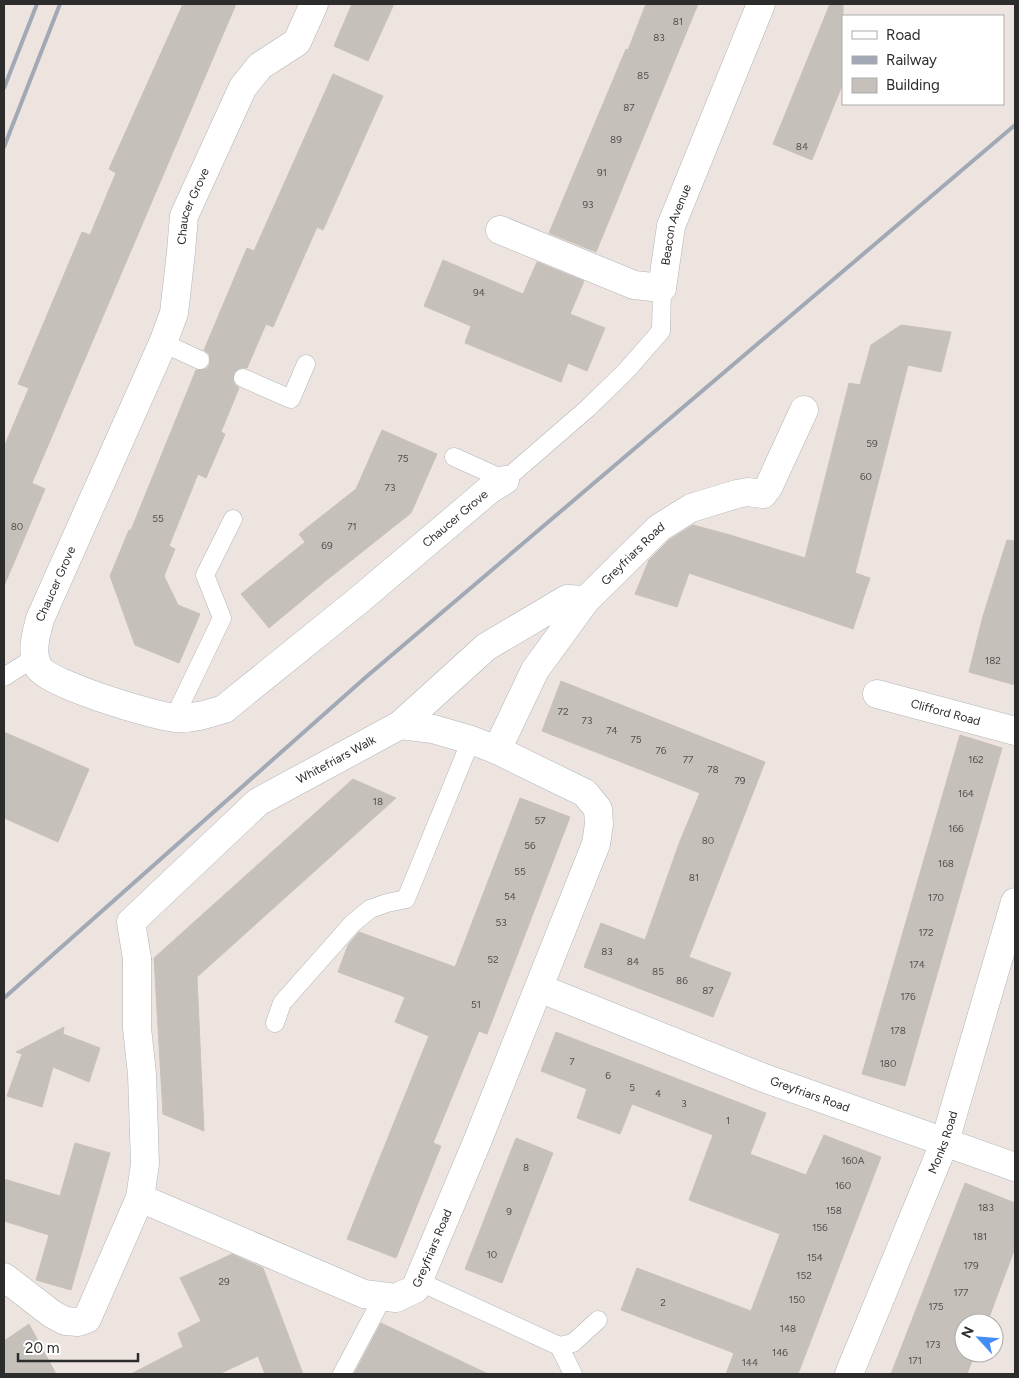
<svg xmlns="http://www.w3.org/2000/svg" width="1019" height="1378" viewBox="0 0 1019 1378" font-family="Figtree,sans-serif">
  <rect width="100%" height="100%" fill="#ede4df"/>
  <path fill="#c6c0bb" stroke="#c9c0b9" d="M183 4H236L32 483 45 489 4 586V447L29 388 18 384 82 232 90 235 116 173 109 169Z
    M352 4H394L368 61 334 46Z
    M646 4H698L596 252 549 233 626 49 628 50Z
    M830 4H843V83L812 160 773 144Z
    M333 74 383 96 323 230 317 227 273 327 266 324 247 368H241L234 373 233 380 235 385 239 388 221 432 225 434 206 478 198 474 169 546 175 549 164 576 178 605 200 614 179 663 135 645 110 576 129 530H131L196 370 206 369 210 364 209 354 204 350 247 248 254 251Z
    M443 260 523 294 537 262 584 281 570 314 605 328 587 371 568 363 561 382 465 343 471 326 424 306Z
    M901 325 951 332 941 372 908 365 855 573 870 578 853 629 689 573 677 607 635 594 649 560 669 540 693 525 730 535 805 558 849 383 860 385 871 345Z
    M382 430 437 454 411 513 328 579 269 628 241 594 305 542 299 534 356 489Z
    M1007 540 1015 541V685L969 672 983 616Z
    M561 681 765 762 689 957 731 973 713 1017 584 967 601 923 645 940 680 841 700 793 542 731Z
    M4 732 89 769 58 842 4 818Z
    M960 735 1002 748 905 1086 862 1074Z
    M353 779 396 798 197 977 204 1131 163 1114 154 958Z
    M520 798 570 817 487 1034 479 1031 433 1143 441 1146 396 1258 347 1239 429 1036 395 1022 405 997 338 972 348 945 359 932 455 967Z
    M64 1027 63 1034 100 1048 89 1082 53 1067 42 1107 7 1096 22 1054 16 1052Z
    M556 1032 766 1113 750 1154 806 1175 824 1135 881 1157 798 1374H726L734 1353 621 1310 637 1268 751 1311 780 1234 689 1200 713 1135 632 1104 620 1134 577 1118 587 1089 541 1071Z
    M516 1138 553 1153 502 1283 465 1269Z
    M75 1143 110 1153 71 1290 36 1280 49 1235 4 1221V1179L60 1196Z
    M965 1183 1015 1203V1248L987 1323H964V1353H975L967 1374H891Z
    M232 1254 263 1268 303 1374H265L258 1356 219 1374H131L183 1347 178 1333 201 1321 180 1278Z
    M381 1323 488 1374H354Z
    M29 1324 56 1374H4V1341Z"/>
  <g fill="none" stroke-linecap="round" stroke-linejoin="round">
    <g stroke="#afb4bc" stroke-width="19">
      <path id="service" d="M163 343 200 360
        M243 378 291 399 306 364
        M454 457 505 480 588 408 626 371 661 331 662 288
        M4 677 34 658
        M174 718 222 618 205 575 233 519
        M275 1023 282 1003 352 924 370 909 387 903 406 899 471 740
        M418 1281 559 1346 573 1343 598 1320
        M559 1346 573 1374
        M342 1374 383 1297"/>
    </g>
    <g stroke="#afb4bc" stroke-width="29">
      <g id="pedestrian">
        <path d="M500 230 634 285 662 288"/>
        <path d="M224 709 359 600"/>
        <path id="s1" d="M137 959 131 922 258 802 400 725 486 647 567 599 586 600"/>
      </g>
    </g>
    <g stroke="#afb4bc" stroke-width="29">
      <g id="minor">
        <path id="s2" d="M662 288 671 226 761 4"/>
        <path id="s3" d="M359 600 489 490 505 480"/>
        <path id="s4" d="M877 694 1015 731"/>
        <path id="s5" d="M224 709C208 714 192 719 175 718 153 716 49 684 39 668 30 653 36 635 40 619L163 343 174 313 181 252 184 216 243 87 260 66 297 42 314 4"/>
        <path id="s6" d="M497 750 535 670 586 600 659 528 691 508 737 494 748 492 763 494 769 486 804 410"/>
        <path id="s7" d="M539 988 764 1078 1015 1167"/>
        <path id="s8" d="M140 1198 364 1294 396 1298 415 1289 477 1142 596 844 599 824 598 809 585 793 497 750 471 740 433 729 400 725"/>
        <path d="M4 1277 52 1314 65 1321 78 1322 87 1319 140 1198 145 1164 142 1074 137 1028V959"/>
        <path id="s9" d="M849 1374 945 1141 1015 902"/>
      </g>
    </g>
    <use href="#service" stroke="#fff" stroke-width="18"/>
    <use href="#pedestrian" stroke="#fff" stroke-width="28"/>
    <use href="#minor" stroke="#fff" stroke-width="28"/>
    <path stroke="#a2a9b6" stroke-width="4" d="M4 88 37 4
      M4 147 60 4
      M4 998 366 677 1015 125"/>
  </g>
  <g text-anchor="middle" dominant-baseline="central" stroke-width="5" stroke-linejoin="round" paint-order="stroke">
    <g font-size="10" fill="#525150">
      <text x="678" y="21">81</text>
      <text x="659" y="37">83</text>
      <text x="643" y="75">85</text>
      <text x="629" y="107">87</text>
      <text x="616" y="139">89</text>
      <text x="802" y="146">84</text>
      <text x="602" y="172">91</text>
      <text x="588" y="204">93</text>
      <text x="479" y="292">94</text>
      <text x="872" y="443">59</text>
      <text x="403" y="458">75</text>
      <text x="866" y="476">60</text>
      <text x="390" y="487">73</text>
      <text x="158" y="518">55</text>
      <text x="17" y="526">80</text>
      <text x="352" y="526">71</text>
      <text x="327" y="545">69</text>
      <text x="993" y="660">182</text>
      <text x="563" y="711">72</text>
      <text x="587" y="720">73</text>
      <text x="612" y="730">74</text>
      <text x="636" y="739">75</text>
      <text x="661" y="750">76</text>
      <text x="688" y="759">77</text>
      <text x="976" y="759">162</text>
      <text x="713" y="769">78</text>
      <text x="740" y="780">79</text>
      <text x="966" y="793">164</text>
      <text x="378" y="801">18</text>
      <text x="540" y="820">57</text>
      <text x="956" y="828">166</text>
      <text x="708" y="840">80</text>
      <text x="530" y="845">56</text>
      <text x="946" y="863">168</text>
      <text x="520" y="871">55</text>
      <text x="694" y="877">81</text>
      <text x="510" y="896">54</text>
      <text x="936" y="897">170</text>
      <text x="501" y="922">53</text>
      <text x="926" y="932">172</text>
      <text x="607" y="951">83</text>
      <text x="493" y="959">52</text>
      <text x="633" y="961">84</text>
      <text x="917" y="964">174</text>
      <text x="658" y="971">85</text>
      <text x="682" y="980">86</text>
      <text x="708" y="990">87</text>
      <text x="908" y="996">176</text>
      <text x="476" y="1004">51</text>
      <text x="898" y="1030">178</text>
      <text x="572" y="1061">7</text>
      <text x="888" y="1063">180</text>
      <text x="608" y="1075">6</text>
      <text x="632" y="1087">5</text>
      <text x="658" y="1093">4</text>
      <text x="684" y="1103">3</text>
      <text x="728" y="1120">1</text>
      <text x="853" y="1160">160A</text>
      <text x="526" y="1167">8</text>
      <text x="843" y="1185">160</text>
      <text x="986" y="1207">183</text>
      <text x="834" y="1210">158</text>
      <text x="509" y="1211">9</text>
      <text x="820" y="1227">156</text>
      <text x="980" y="1236">181</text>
      <text x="492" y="1254">10</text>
      <text x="815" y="1257">154</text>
      <text x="971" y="1265">179</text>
      <text x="804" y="1275">152</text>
      <text x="224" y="1281">29</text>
      <text x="961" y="1292">177</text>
      <text x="797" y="1299">150</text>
      <text x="663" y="1302">2</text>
      <text x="936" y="1306">175</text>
      <text x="788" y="1328">148</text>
      <text x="933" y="1344">173</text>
      <text x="780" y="1352">146</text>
      <text x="915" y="1360">171</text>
      <text x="750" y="1362">144</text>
    </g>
    <g font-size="12" fill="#2c2c2c" stroke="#fff">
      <text stroke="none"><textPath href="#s5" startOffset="690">Chaucer Grove</textPath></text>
      <text stroke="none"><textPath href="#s2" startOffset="65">Beacon Avenue</textPath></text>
      <text stroke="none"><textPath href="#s3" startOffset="126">Chaucer Grove</textPath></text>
      <text stroke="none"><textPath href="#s6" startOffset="241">Greyfriars Road</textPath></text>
      <text stroke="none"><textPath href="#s5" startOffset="285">Chaucer Grove</textPath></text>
      <text stroke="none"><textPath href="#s4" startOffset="71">Clifford Road</textPath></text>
      <text stroke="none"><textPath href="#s1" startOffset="301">Whitefriars Walk</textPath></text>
      <text stroke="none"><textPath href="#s7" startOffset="291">Greyfriars Road</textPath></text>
      <text stroke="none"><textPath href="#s9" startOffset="250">Monks Road</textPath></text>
      <text stroke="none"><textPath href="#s8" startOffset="341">Greyfriars Road</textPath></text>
    </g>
  </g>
  <rect width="1019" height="1378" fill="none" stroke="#2c2c2c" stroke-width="10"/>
  <rect x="842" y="15" width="162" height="90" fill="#ffffff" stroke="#ababab"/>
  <rect x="852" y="31" width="25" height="8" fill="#ffffff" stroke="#ababab"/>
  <text x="886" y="40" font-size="15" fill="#2c2c2c">Road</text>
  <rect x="852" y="56" width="25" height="8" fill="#a2a9b6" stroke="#ababab"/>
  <text x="886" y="65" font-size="15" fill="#2c2c2c">Railway</text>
  <rect x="852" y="78" width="25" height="15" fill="#c6c0bb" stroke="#ababab"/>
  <text x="886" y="90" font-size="15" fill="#2c2c2c">Building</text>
  <g transform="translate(979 1338) rotate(296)"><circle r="24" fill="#ffffff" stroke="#ababab"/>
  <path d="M0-4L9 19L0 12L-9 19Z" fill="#448cf6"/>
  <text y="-8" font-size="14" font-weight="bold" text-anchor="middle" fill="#2c2c2c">N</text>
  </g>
  <path d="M18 1353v8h120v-8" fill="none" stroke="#2c2c2c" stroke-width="2.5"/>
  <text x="25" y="1353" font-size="15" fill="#2c2c2c" stroke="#ffffff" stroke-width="4" paint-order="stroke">20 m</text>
</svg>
